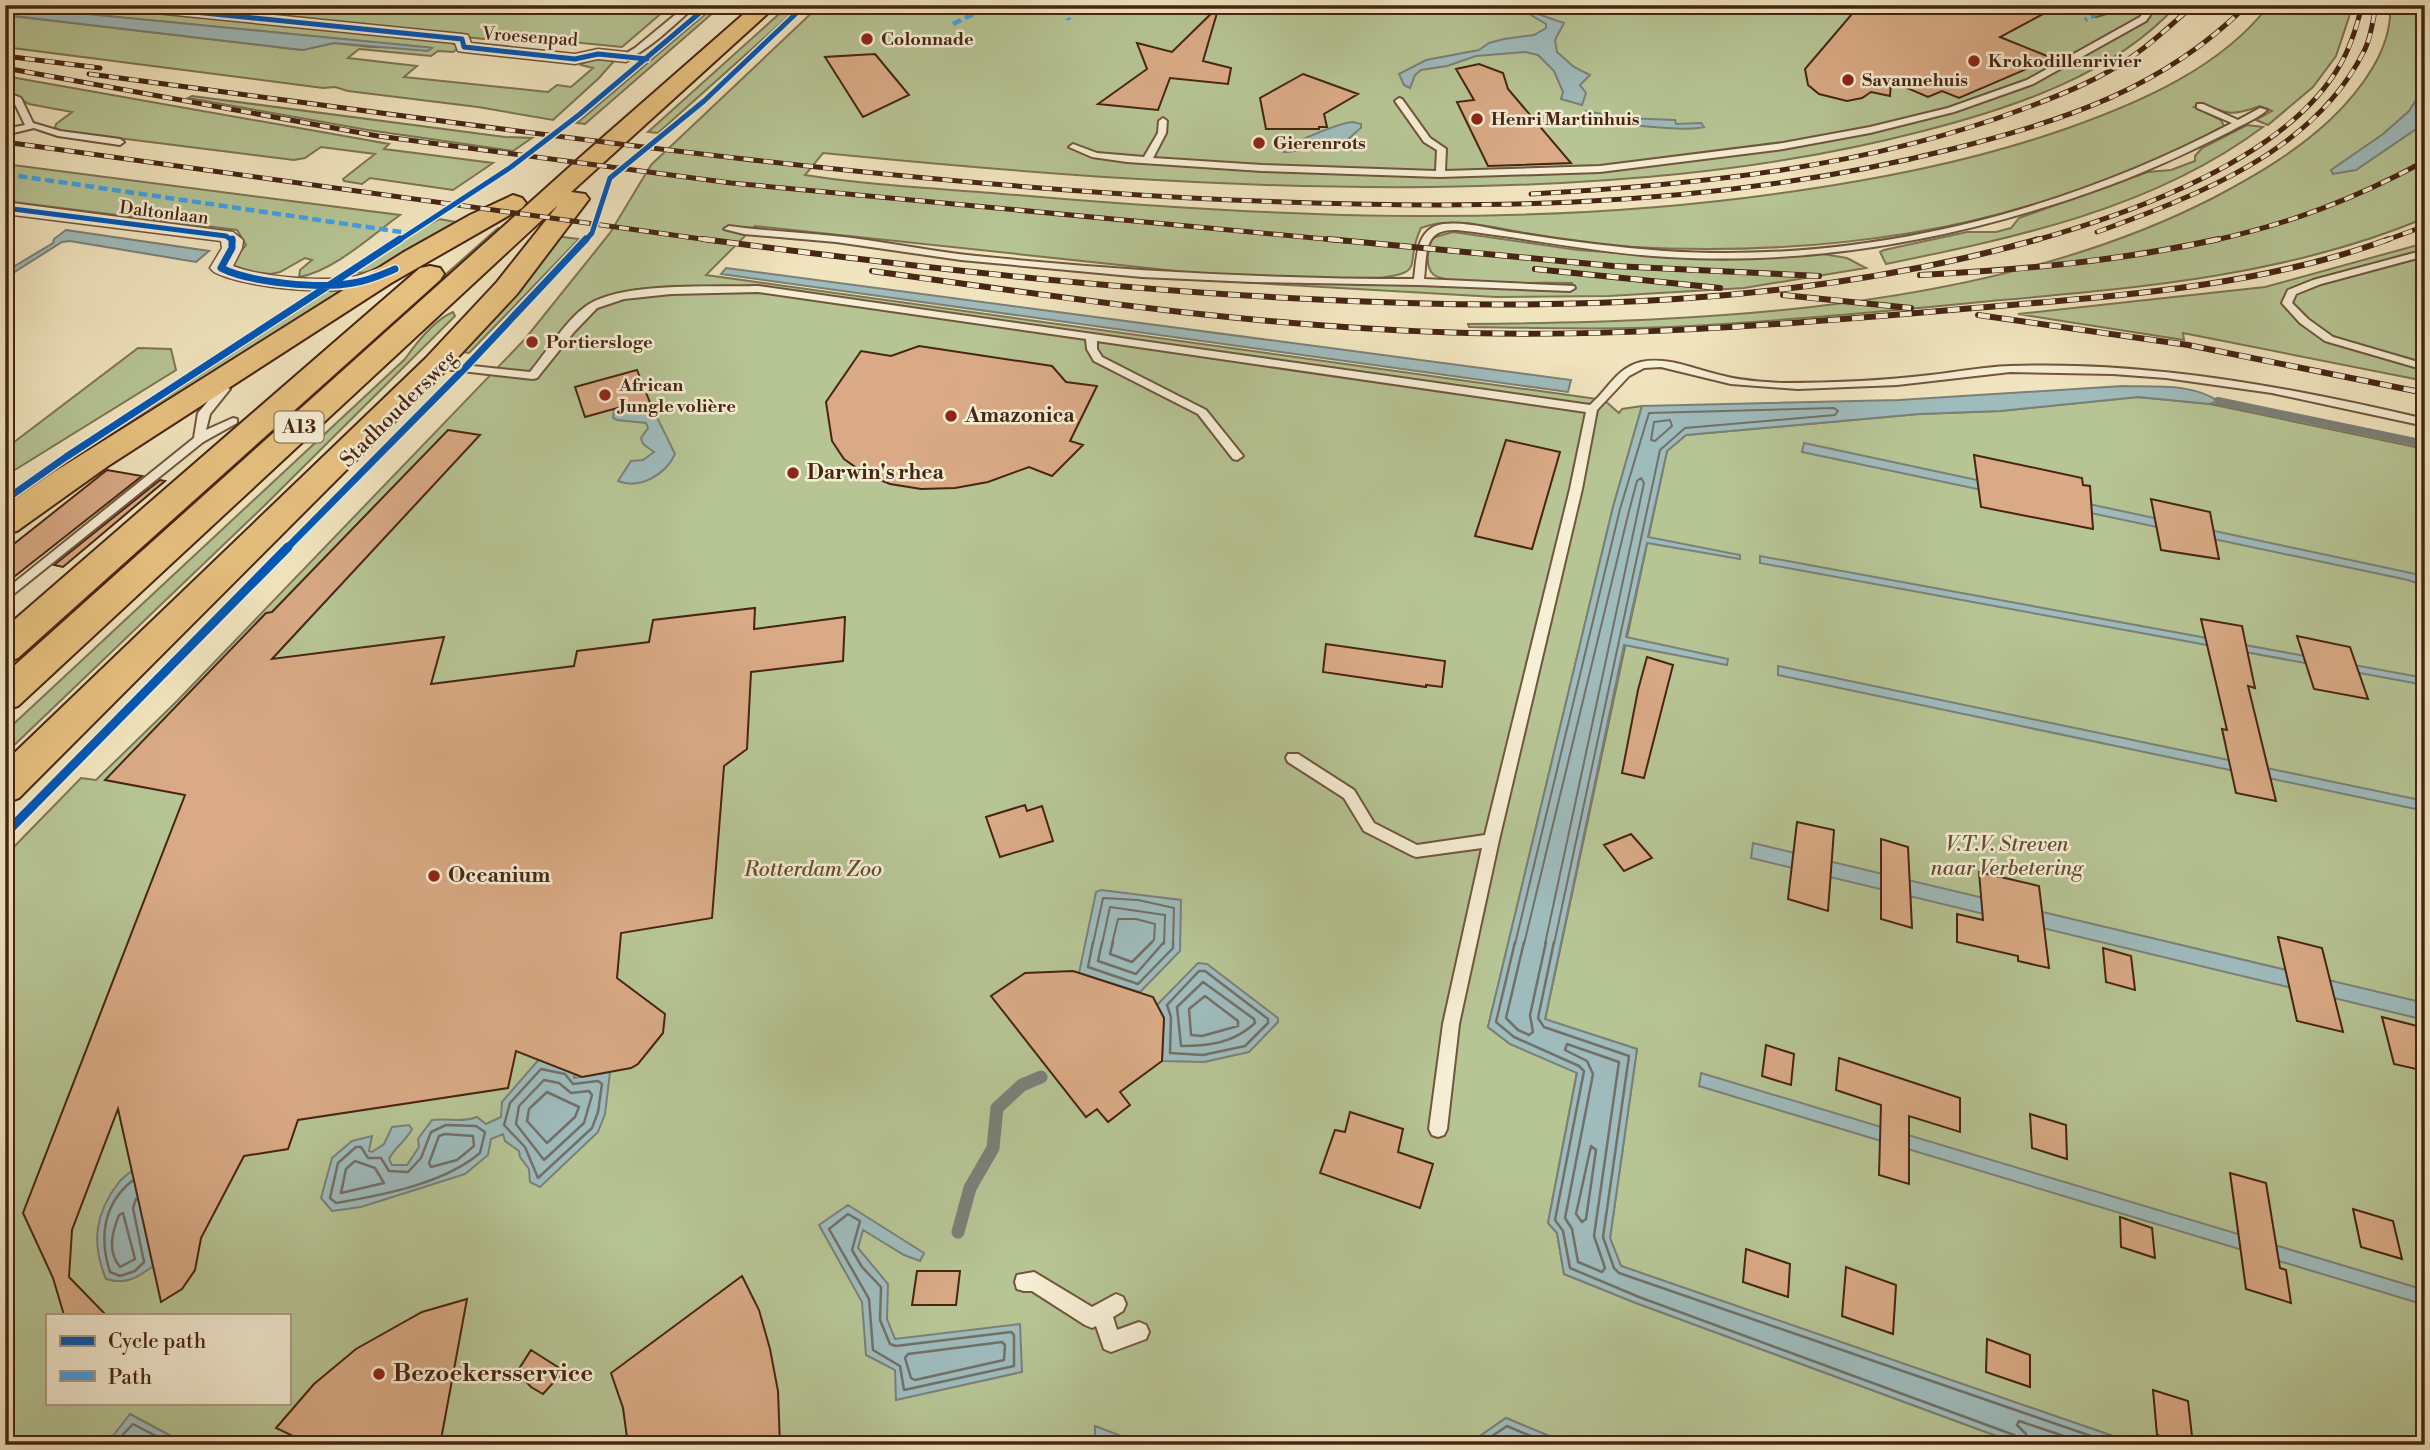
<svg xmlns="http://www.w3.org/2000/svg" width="2430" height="1450" viewBox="0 0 2430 1450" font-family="'Libre Bodoni',serif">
  <rect width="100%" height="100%" fill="#f1e5bf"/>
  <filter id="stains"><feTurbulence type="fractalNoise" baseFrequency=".00286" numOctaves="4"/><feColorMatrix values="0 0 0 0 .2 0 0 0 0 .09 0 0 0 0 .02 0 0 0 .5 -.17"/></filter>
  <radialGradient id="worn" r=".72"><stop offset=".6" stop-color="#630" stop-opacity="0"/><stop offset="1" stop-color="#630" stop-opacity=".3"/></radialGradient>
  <path fill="#b7c595" stroke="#7e7554" stroke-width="2" fill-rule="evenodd" d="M97 5 450 42 460 47 453 52 438 51 431 56 359 49 348 58 417 66 404 77 548 92 557 85 571 87 593 68 581 65C591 57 602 58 615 60L599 78 553 120 478 107 348 91 335 87 323 88 5 47V15L302 50 334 43 371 47 431 48 5 6Z
    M160 5H671L622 47 491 34 484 39Z
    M716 5H722L585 124 577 123Z
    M789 5H801L658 133 648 132Z
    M820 5H2177C2114 75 2012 108 1923 131 1762 173 1597 185 1431 187 1227 189 1025 173 823 153L805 175C874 186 947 189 1017 195 1269 217 1523 229 1775 194 1876 180 1975 161 2071 127 2141 102 2222 67 2269 5H2353L2336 56 2313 87 2268 125 2256 120 2272 111 2260 106C2233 116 2227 115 2202 103L2194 107 2221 120 2224 126C2040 227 1837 258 1630 247 1597 245 1564 240 1531 234 1498 229 1453 215 1421 228 1402 267 1431 273 1370 279L1204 274 755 226 706 275 1604 400 1619 413 1622 409 1642 406 1613 507 1488 1027 1510 1044 1577 1072 1548 1223 1557 1233 1564 1274 1636 1303 2021 1445H1571L1506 1418 1467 1445H5V856L81 778 96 780 177 701 525 339 610 233 651 165ZM47 1315H289V1403H47Z
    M2390 5H2425V218C2287 276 2138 288 1991 301 1891 311 1791 320 1691 326 1617 330 1543 328 1469 327L1468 324C1710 322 1995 310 2213 198 2255 176 2296 152 2331 119 2360 91 2393 49 2390 5Z
    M5 76 389 144 384 149 493 163 453 190 370 178 362 184 344 181 343 179 375 154 321 147 305 158 294 160 62 131 55 128 56 124 72 112 29 104 5 91Z
    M192 96 505 137 532 138 513 151 368 130 188 98Z
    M2247 125 2263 127C2153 209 2017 237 1886 264L1880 252 1884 250 1967 232H1996L2011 228 2019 218 2148 172 2171 170 2195 161V156L2202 148Z
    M5 164 400 215C372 235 334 271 299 277L300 270 312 260 305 258 280 272 271 274 235 270 229 265 246 245 237 230 5 201Z
    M439 219 456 222C436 234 376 279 356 272L411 233Z
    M498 228 506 229 5 678V665Z
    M1453 232 1578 250 1703 259 1817 253 1847 258 1866 268 1744 288 1609 296 1496 297 1220 281 1574 289 1572 283C1547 282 1450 286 1434 275 1424 267 1428 248 1432 238Z
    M555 236 579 239 469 353 462 352Z
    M2425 243V381L2183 333 2184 340 2018 314 2265 287Z
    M353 286 5 507 95 444 329 290Z
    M453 312 455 316 265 505 5 754V732L405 359C417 342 434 320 453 312Z
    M138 348 171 349 176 370 5 476V449Z
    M2138 397 2210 404 2425 449V1445H2139L1621 1266 1610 1238 1637 1049 1545 1020 1667 451 1686 435 1919 414 2000 411Z"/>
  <path fill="#9fbcbd" stroke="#7b8079" stroke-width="2" d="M5 6 425 47 432 48 428 51 334 43 303 50 5 15Z
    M1532 12 1564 23 1555 40 1557 52 1574 67 1590 75 1580 85 1586 93 1582 105 1561 99 1563 92 1554 71 1538 55 1525 52 1476 56 1447 66 1421 70 1415 75 1410 88 1404 85 1399 74 1426 60 1479 50 1489 43 1504 39 1534 35 1546 28V24L1529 14Z
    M2425 86V123L2356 170 2333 174 2331 170 2383 134 2409 111Z
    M1586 111 1624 118 1675 120 1676 124 1701 123 1704 127C1686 132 1602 124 1586 115Z
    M1353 122 1361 124V128C1356 131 1353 136 1348 139 1343 143 1288 153 1284 152 1290 142 1340 123 1353 122Z
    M66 230 209 251 196 262 70 241 62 242 5 278V272L53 243 54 239Z
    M726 268 1571 380 1568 392 721 274Z
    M2123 386C2154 387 2192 383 2218 401L2210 404 2138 397 2000 411 1919 414 1686 435 1667 451 1648 537 1740 555V559L1647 543 1626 637 1728 659 1727 665 1624 645 1545 1019 1637 1049 1610 1238 1621 1266 2139 1445H2021L1636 1303 1564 1274 1557 1233 1548 1223 1577 1073 1510 1044 1488 1027 1613 507 1642 406 1899 400Z
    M651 405 675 454C666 474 640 490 618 481L631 461 643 460 654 452 643 444 641 438 648 428 646 423 617 420 613 418 614 409 621 407 624 412Z
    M1804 443 2425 576V586L2408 580 1802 452Z
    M1760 556 2425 678V685L1760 563Z
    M1778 666 2425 801V811L1778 675Z
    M1753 843 2425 1003V1020L1751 858Z
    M1101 890 1181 900 1180 951 1140 992 1079 973 1096 892Z
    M1198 963 1207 964 1278 1018V1022L1249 1052 1204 1062 1162 1061 1164 1018 1157 1005Z
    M541 1057 575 1066 574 1078 610 1072 605 1114 598 1132 540 1187 530 1182 529 1169 520 1157 519 1151 505 1141 503 1134 491 1139 488 1155 465 1174 361 1207 332 1211 321 1198 332 1158 352 1141 372 1136 369 1151 372 1152 384 1144 392 1127 409 1125 412 1129C406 1141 395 1147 389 1159L392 1165H407L419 1147 418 1139 432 1120C448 1118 462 1123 477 1117L486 1124 501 1117 502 1102Z
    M1701 1073 2425 1290V1305L1699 1086Z
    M144 1161 167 1167 140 1206 153 1266C137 1278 126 1285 106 1279 91 1243 95 1213 119 1182 126 1174 137 1168 144 1161Z
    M848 1205 924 1253 920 1261 904 1255 863 1230 858 1248 888 1284 887 1319 895 1339 1020 1324 1022 1372 896 1400 895 1370 866 1355 862 1302 819 1225Z
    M130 1414 188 1445H106Z
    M1506 1418 1571 1445H1467Z
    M1095 1426 1132 1440 1134 1445H1095Z"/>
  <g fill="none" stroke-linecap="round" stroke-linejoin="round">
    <path stroke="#727068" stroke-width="2" d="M1670 420 1672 426 1655 441 1651 440 1654 422Z
      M1093 944 1103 898 1138 900 1174 908 1173 944
      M1102 944 1110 907 1165 915 1164 944
      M1112 944 1118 919H1136L1155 924 1154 940 1150 944
      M1515 944 1620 509 1649 413 1834 408 1838 411 1835 415 1685 428 1660 450 1554 944
      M1524 944 1629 511 1637 481 1641 478 1644 483 1545 944"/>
    <path stroke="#727068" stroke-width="2.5" d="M1093 942 1088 967 1138 984 1173 948V942
      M1102 942 1098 961 1136 974 1164 942
      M1113 942 1110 954 1132 962 1152 942
      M1515 942 1496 1022 1514 1037 1579 1066 1584 1071 1555 1220 1563 1231 1570 1268 1639 1297 2014 1435 2019 1439V1445
      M1524 942 1506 1018 1518 1030 1529 1035 1533 1032 1530 1015 1546 942
      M1554 942 1538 1018 1544 1027 1629 1056 1603 1237 1614 1268 1619 1273 2117 1445
      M1199 971H1205L1268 1019V1023L1245 1046 1203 1055 1170 1053 1171 1017 1167 1005Z
      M1203 982 1254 1019 1255 1023C1234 1043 1209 1046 1181 1046L1177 1007Z
      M1205 996 1238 1021V1026L1202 1036 1191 1035 1189 1009Z
      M1567 1044 1619 1062 1594 1236 1605 1268 1602 1272 1578 1262 1572 1229 1565 1218 1593 1074 1587 1061 1565 1050Z
      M541 1069 565 1074 573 1084 598 1081 602 1084 598 1112 592 1128 538 1178 525 1147 504 1125 510 1103Z
      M544 1080 559 1083 571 1093 589 1091 592 1095 584 1123 544 1160 516 1124 519 1106Z
      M547 1092 579 1107 575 1117 547 1143 527 1121 529 1109Z
      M446 1125 476 1126 485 1132 480 1153C443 1184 383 1195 336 1203L330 1198 338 1163 356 1147H361L368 1158H381L389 1171 408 1172 421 1158 431 1132Z
      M445 1134 473 1136 474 1146 457 1160 431 1167 429 1163 439 1136Z
      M1591 1146 1596 1150 1586 1219 1582 1222 1576 1214Z
      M355 1161 375 1168 384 1183 341 1193 346 1169Z
      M132 1181C103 1204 99 1238 110 1272L120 1276 135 1271 144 1262 133 1208 136 1199
      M123 1213 135 1259 120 1267C107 1251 112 1233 119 1215Z
      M848 1214 860 1221 852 1250 862 1267 881 1287 880 1320 890 1344 896 1346 1011 1332 1014 1335V1366L904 1390 900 1366 873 1350 869 1299 829 1229Z
      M1002 1342 1005 1345 1004 1360 915 1380 911 1378 905 1358 908 1354Z
      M113 1445 133 1424 173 1445
      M1479 1445 1507 1426 1552 1445
      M2028 1445 2026 1434 2017 1425 2019 1421 2091 1445"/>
    <path stroke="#7b8079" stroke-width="8" d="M2218 401 2425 444"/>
    <path stroke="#7b8079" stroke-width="13" d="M958 1232 970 1188 993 1148 997 1108 1022 1085 1041 1077"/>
  </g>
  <path fill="#d9aa85" stroke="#462512" stroke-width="2" d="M1864 5H2060L2000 37 2052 58 1959 98 1942 91 1928 97 1891 81 1890 96 1871 92 1862 98 1847 101 1819 94 1808 85 1805 69 1857 8Z
    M1219 6 1203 61 1231 68 1228 84 1170 78 1158 110 1098 104 1147 69 1137 43 1172 52Z
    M875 54 909 95 863 117 825 57Z
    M1479 64 1503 73 1508 89 1571 163 1488 166 1457 102 1474 100 1456 69Z
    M1303 74 1358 94 1324 114 1327 127H1319V129H1266L1260 98Z
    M919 346 1052 366 1066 382 1097 386 1070 441 1083 445 1052 476 1029 467 988 482 955 488 921 489 890 484 864 473 844 459 832 441 826 402 861 351 891 356Z
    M637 370 651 405 623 412 621 407 585 417 575 387Z
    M448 430 480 435 272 659 444 637 431 684 574 666 577 651 649 642 653 620 755 608 754 629 845 617 843 661 751 672 747 749 724 766 712 918 621 933 617 978 665 1014 663 1033 638 1064 631 1068 582 1077 516 1051 508 1088 298 1120 288 1149 244 1156 201 1238 195 1270 182 1289 161 1302 118 1109 72 1230 69 1277 106 1315H64L53 1278 23 1213 185 795 105 780 266 613 272 612Z
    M1506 440 1560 452 1532 549 1475 536Z
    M1974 455 2082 478 2083 485 2090 486 2093 529 1981 507Z
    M107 470 142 476 5 584V551Z
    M160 480 165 481 63 567 54 565Z
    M2151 499 2210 512 2219 559 2161 550Z
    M2201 619 2242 626 2255 688 2248 686 2276 801 2236 793 2222 729 2227 730Z
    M2297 636 2350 647 2368 699 2314 689Z
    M1326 644 1445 661 1442 687 1426 685V687L1323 672Z
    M1647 657 1673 665 1644 778 1622 773 1638 690Z
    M1025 805 1027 811 1042 806 1053 841 1000 857 986 817Z
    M1797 822 1834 830 1828 911 1788 899Z
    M1631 834 1652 858 1624 871 1604 845Z
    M1881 839 1908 847 1912 928 1881 919Z
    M1979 872 2039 886 2049 968 2018 961V956L1957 942V914L1983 920Z
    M2278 937 2322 948 2343 1032 2297 1021Z
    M2103 948 2131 956 2135 990 2106 982Z
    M1073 971 1153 997 1164 1018 1162 1061 1120 1092 1130 1105 1108 1122 1097 1109 1086 1117 991 996 1025 973Z
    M2382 1017 2425 1028V1071L2394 1064Z
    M1766 1045 1794 1054 1791 1085 1762 1076Z
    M1839 1058 1960 1098V1132L1909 1116V1184L1879 1175 1881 1105 1836 1090Z
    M1350 1112 1403 1129 1398 1152 1433 1164 1420 1208 1320 1173 1335 1130 1345 1132Z
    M2030 1114 2066 1125 2067 1159 2032 1148Z
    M2230 1173 2266 1183 2280 1268 2286 1270 2291 1303 2246 1289Z
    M2353 1209 2393 1221 2402 1259 2361 1247Z
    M2120 1217 2152 1228 2155 1258 2121 1247Z
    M1746 1249 1790 1264 1788 1297 1743 1282Z
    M1846 1267 1896 1285 1893 1334 1842 1316Z
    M917 1271H960L956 1305H912Z
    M742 1276 759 1310 770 1349 778 1391 780 1445H628L623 1408 611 1373Z
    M467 1299 440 1445H312L276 1428 314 1384 356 1349 422 1312Z
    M1987 1339 2030 1355V1387L1986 1372Z
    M531 1350 564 1371 543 1394 531 1387 517 1372Z
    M2153 1390 2188 1401 2193 1445 2157 1435Z"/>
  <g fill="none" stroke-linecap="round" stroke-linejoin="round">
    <g stroke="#71553d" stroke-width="4">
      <path id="service" d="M687 5H696C682 18 640 59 623 59V55L635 48Z
        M2157 5 2146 21 2033 84 1954 112 1870 133 1783 149 1600 172 1440 177 1262 171 1127 162 1092 157 1069 147 1073 144 1097 153 1144 157 1158 133 1159 121 1163 118 1167 121 1166 133 1153 158 1262 165 1436 171 1437 150 1424 142 1395 101 1399 98 1402 99 1430 138 1446 149 1445 171 1600 166 1783 143 1870 127 1948 108 2027 80 2140 17 2146 10 2113 11 2096 16H2093V12L2112 7Z
        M5 91 21 98 33 123 60 131 120 139 124 142 120 145 58 136 34 128 5 135V129L25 125 14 102 5 97Z
        M2197 104H2203L2238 120 2260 108 2267 110C2257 119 2243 124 2231 131 2191 151 2151 170 2110 185 1969 237 1819 266 1668 257 1597 253 1528 238 1457 230 1423 228 1427 253 1424 279L1574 286 1575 288 1570 291 1419 285 1253 282 1142 277 961 260 836 242 744 234 724 229 729 226C764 231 799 232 834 236 882 241 928 251 976 256 1122 271 1268 279 1414 279 1417 257 1416 228 1443 224 1467 221 1494 230 1517 233 1566 241 1615 247 1664 251 1861 264 2059 214 2232 123L2197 108Z
        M2425 250V256L2321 284 2296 294 2292 303 2308 319 2333 337 2425 364V370L2325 341 2300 323 2282 303 2288 290 2313 280Z
        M758 286 1590 405C1608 390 1616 368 1641 362 1669 356 1698 371 1724 376 1743 381 1763 382 1782 383 1832 383 1881 381 1931 375 1957 372 1983 367 2010 366 2150 361 2289 387 2425 419V426L2272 393 2166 378 2113 374 2010 372 1897 385 1798 389 1731 384 1661 367 1644 368 1629 376 1597 410 1582 489 1499 840 1459 1024 1447 1129 1444 1135 1438 1137 1432 1135 1429 1129 1443 1024 1482 848 1416 857 1411 855 1364 831 1344 798 1288 762 1286 758 1288 754H1298L1354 790 1374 823 1417 845 1485 835 1570 489 1586 412 1097 341V349L1102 357 1206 410 1243 456 1237 460 1233 459 1198 414 1094 361 1087 349 1086 339 758 292 671 294 624 299 597 308 574 332 537 378 533 379 435 368 430 365 435 362 530 372C547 352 568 316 591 303 627 282 715 287 758 286Z
        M224 386 230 389 210 414 206 430 233 418 237 419V423L203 442 5 601V590L194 438 198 413 220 387Z
        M1034 1272 1092 1307 1116 1294 1123 1297 1126 1304 1123 1311 1113 1317 1117 1330 1139 1322 1146 1325 1149 1332 1146 1339 1111 1352 1104 1349 1096 1326 1092 1328 1085 1325 1032 1291H1024L1017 1289 1015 1282 1017 1275Z"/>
    </g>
    <g stroke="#71553d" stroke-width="3">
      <path id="minor" d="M117 5H176L462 34 468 35 471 43 575 54 598 49 626 52 635 57 626 62 598 59 575 64 464 52 458 51 455 43 125 10Z
        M5 202 233 232 243 240 242 248 233 266C260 277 328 283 356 276 372 272 386 261 402 265L406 269C381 304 247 290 214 272L210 268 222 248 221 241 5 214Z"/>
    </g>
    <g stroke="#462512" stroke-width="4">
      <path id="primary" d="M754 5H777L571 192 585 194 589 199 517 294 445 371 19 798 5 803V762L425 359 497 282 558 205 18 706 5 710V674L584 154Z
        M513 195 522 198 526 203 522 208 391 283 108 466 17 531 5 534V506L54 472 404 252 470 215Z"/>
    </g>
    <g stroke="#462512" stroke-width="4">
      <path id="motorway" d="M430 266 440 268 444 274 440 280 18 658 5 662V628L420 268Z"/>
    </g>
    <use href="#service" fill="#f6eed5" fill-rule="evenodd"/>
    <use href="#minor" fill="#f6eed5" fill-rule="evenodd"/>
    <use href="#primary" fill="#e8c280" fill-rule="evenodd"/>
    <use href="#motorway" fill="#e8c280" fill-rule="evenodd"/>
    <g stroke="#462512" stroke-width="5">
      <path id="rail-far1" d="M5 56 100 68
        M5 68 378 136 731 183 1346 241
        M89 74C456 122 822 178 1191 198 1446 211 1704 212 1952 149 2064 121 2164 88 2247 5
        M5 142 716 241
        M1531 194C1697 185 1866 168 2023 109 2061 95 2104 78 2137 53 2157 39 2175 21 2194 5
        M2097 232C2196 196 2314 152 2364 51 2371 38 2373 20 2376 5
        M2033 241C2132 213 2286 159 2340 65 2351 46 2357 26 2362 5
        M2211 241C2289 224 2355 199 2425 161
        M2384 241 2425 226"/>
    </g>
    <g stroke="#462512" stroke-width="6">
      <path id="rail" d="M703 239C904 266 1106 289 1308 299 1551 312 1803 306 2039 239
        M1328 239 1613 266 1819 276
        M1535 269 1720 288
        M872 271C1070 299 1268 328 1468 333 1637 337 1805 323 1974 308 2113 296 2257 288 2389 239
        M1920 275C2021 270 2120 261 2219 239
        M1783 295 1911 308
        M1978 315 2188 345 2425 393"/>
    </g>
    <use href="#rail-far1" stroke="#f6eed5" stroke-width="3.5" stroke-dasharray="10" stroke-linecap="butt"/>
    <use href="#rail" stroke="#f6eed5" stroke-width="4.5" stroke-dasharray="12" stroke-linecap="butt"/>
    <path stroke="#3fa2ea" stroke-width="4.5" stroke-dasharray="9 4.5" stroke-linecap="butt" d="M1064 5 1069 20
      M2067 5 2096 14 2085 20
      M953 24 981 10H1023L1049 5
      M5 174 408 233"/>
    <g stroke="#f6eed5" stroke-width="8">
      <path id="cycleway-far2" d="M125 5 462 39 464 47 575 59 598 54 647 59
        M5 208 226 236 233 241
        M398 241 511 167 580 114 709 5
        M585 241 592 233 610 178 704 101 805 5"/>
    </g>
    <g stroke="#f6eed5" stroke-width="10">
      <path id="cycleway-far1" d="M232 239V248L221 268C251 283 320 289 353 283 368 281 381 275 395 269
        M5 500 66 457 400 239
        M286 549 465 368 586 239"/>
    </g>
    <g stroke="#f6eed5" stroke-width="13">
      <path id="cycleway" d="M5 834 288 547"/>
    </g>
    <use href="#cycleway-far2" stroke="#0057b8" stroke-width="5"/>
    <use href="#cycleway-far1" stroke="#0057b8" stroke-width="7"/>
    <use href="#cycleway" stroke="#0057b8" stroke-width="9"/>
  </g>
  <g fill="#8f2418" stroke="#f6eed5" stroke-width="2.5">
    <circle cx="867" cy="39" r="7"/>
    <circle cx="1974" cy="61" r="7"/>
    <circle cx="1848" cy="80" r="7"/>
    <circle cx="1477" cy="119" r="7"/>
    <circle cx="1259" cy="143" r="7"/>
    <circle cx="532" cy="342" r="7"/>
    <circle cx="605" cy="395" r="7"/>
    <circle cx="951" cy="416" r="7"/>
    <circle cx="793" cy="473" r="7"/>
    <circle cx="434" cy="876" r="7"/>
    <circle cx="379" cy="1374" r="7"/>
  </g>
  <g text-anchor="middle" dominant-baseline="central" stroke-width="5" stroke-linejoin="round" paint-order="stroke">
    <g font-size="18" fill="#462512" stroke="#f6eed5">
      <text transform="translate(530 37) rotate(4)">Vroesenpad</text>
      <text transform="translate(164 213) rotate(7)">Daltonlaan</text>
    </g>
    <g font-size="18" font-weight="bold" fill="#462512" stroke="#f6eed5" text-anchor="start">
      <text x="881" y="39">Colonnade</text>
      <text x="1988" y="61">Krokodillenrivier</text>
      <text x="1862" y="80">Savannehuis</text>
      <text x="1491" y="119">Henri Martinhuis</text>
      <text x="1273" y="143">Gierenrots</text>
      <text x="546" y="342">Portiersloge</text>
      <text x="619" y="385">African<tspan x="619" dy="21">Jungle volière</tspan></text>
    </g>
    <rect fill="#f6eed5" stroke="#7b614c" stroke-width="2" x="274.5" y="411.5" width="49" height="31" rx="5"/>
    <g font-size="19" font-weight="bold" fill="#462512">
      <text x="299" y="427">A13</text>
    </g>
    <g font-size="21" fill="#462512" stroke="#f6eed5">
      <text transform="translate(399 409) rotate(-45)">Stadhoudersweg</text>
    </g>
    <g font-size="21" font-weight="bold" fill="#462512" stroke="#f6eed5" text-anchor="start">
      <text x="965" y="416">Amazonica</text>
      <text x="807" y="473">Darwin's rhea</text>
      <text x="448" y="876">Oceanium</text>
    </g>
    <g font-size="21" font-style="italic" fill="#624d33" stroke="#f6eed5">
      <text x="2007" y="845">V.T.V. Streven<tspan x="2007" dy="24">naar Verbetering</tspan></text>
      <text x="813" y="870">Rotterdam Zoo</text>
    </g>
    <g font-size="24" font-weight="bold" fill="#462512" stroke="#f6eed5" text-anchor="start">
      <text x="393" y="1374">Bezoekersservice</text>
    </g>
  </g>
  <rect width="2430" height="1450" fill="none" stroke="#f1e5bf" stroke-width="28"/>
  <rect x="7" y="7" width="2416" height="1436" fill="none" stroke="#462512" stroke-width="3.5"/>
  <rect x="14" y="14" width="2402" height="1422" fill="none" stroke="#462512" stroke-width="2"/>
  <rect x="46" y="1314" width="245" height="91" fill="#f6eed5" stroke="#b09e87" stroke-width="2"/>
  <rect x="60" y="1336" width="35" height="10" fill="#0057b8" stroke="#b09e87" stroke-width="2"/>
  <text x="108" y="1348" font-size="21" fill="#462512">Cycle path</text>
  <rect x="60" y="1371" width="35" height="10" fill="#3fa2ea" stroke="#b09e87" stroke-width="2"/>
  <text x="108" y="1384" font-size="21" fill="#462512">Path</text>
  <rect width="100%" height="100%" filter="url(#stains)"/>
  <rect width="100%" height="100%" fill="url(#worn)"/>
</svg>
